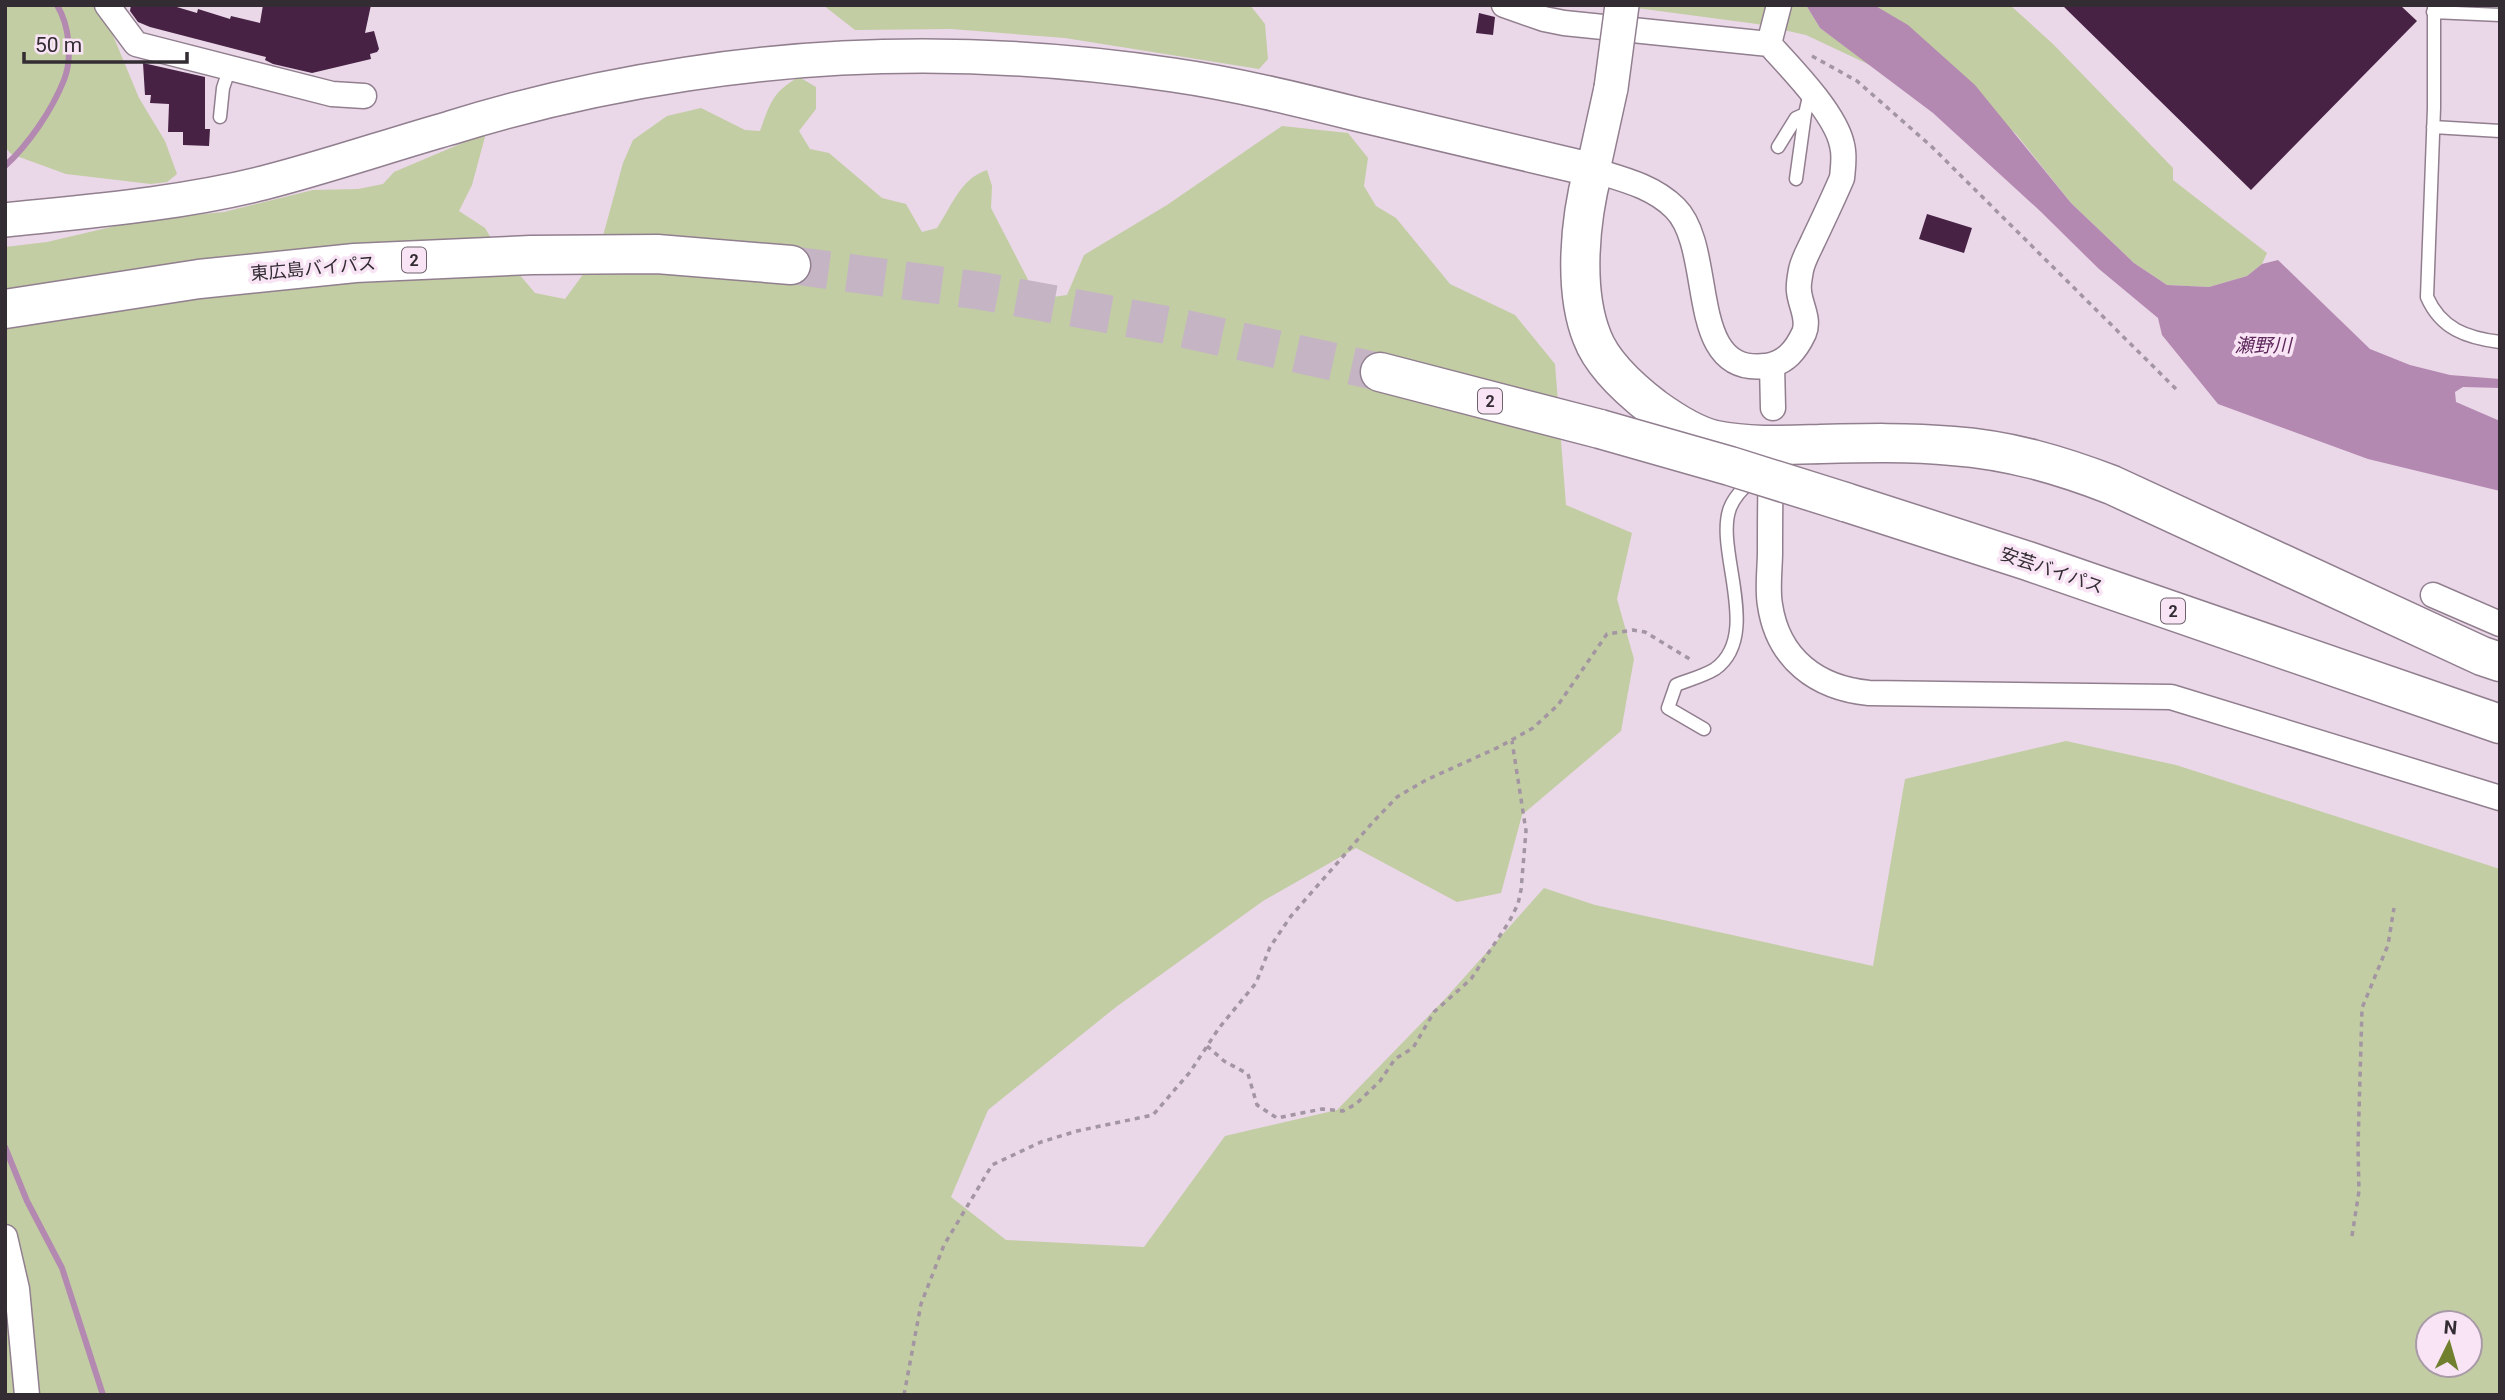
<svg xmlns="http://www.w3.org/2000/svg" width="2505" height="1400" viewBox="0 0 2505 1400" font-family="Roboto,'Noto Sans JP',sans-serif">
  <rect width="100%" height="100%" fill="#ead7e8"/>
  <path fill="#c2cda3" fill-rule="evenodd" d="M5 5H94L112 33 139 98 165 141 177 174 167 182 151 184 66 174 11 154 5 147Z
    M823 5H1250L1265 24 1268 59 1259 69 1065 38 951 29 855 30Z
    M1614 5H1806L1820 28 1872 66 1806 35 1757 24Z
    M1874 5H2010L2053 44 2173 168V180L2267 253 2262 264 2247 276 2209 287 2167 285 2134 263 2071 203 2016 134Z
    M799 77 816 87V109L799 131 810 149 829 153 882 198 906 204 922 232 937 228C952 206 960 179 987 170L992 186 991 208 1038 299 1067 295 1084 255 1167 205 1282 126 1348 133 1368 158 1364 186 1376 206 1396 218 1450 284 1515 315 1555 364 1566 505 1632 533 1617 599 1634 659 1621 731 1522 815 1501 893 1457 902 1356 848 1263 901 1116 1007 988 1110 951 1197 1006 1240 1144 1247 1225 1136 1337 1110 1444 1000 1544 888 1595 905 1873 966 1905 779 2066 741 2176 765 2500 869V1395H5V247L47 242 141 220 224 212 313 190 358 189 383 184 394 172 486 133 472 185 459 211 485 228 497 248 535 293 565 299 598 254 623 163 633 140 667 116 701 108 745 130 760 131C770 104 772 92 799 77ZM2428 1323H2470V1365H2428Z"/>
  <path fill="#b489b1" d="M1806 5H1874L1908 25 1975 85 2071 203 2134 263 2167 285 2209 287 2247 276 2262 264 2278 260 2370 349 2410 365 2450 375 2500 379V388L2463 387 2455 392 2456 402 2500 421V491L2368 459 2218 404 2162 335 2158 318 2099 269 2039 210 1933 113 1820 28Z"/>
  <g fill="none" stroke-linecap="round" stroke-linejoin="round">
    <path stroke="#b489b1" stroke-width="6" d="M5 166C29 144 52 110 64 80 73 57 69 25 57 5
      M5 1147 27 1201 62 1268 103 1395"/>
  </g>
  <path fill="#472245" d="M131 5H170L197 13 198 9 230 19 231 16 260 23 263 5H371L365 33 374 31 379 49 377 52 370 54 371 59 312 73 273 64 265 60 266 57 150 27 138 22 130 11Z
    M2062 5H2400L2417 21 2251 190Z
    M1479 13 1495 17 1493 35 1476 33Z
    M143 63 205 77V129H210L209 146 183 145V132H168L169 104 150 103 151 95H145Z
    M1927 214 1972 228 1964 253 1919 239Z"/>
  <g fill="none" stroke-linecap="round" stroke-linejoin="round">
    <path stroke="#c5b5c4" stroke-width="38" stroke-dasharray="38 19" stroke-linecap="butt" d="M791 265 982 291 1167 325 1380 372"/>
    <g stroke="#917f8f" stroke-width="15">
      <path id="lane" d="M2434 5V108L2427 297C2441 329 2467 338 2500 342
        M2433 12 2500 15
        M220 117 223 88 230 67
        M2433 127 2500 131
        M1778 147 1796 118 1805 114
        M1796 179 1805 114 1810 92
        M1704 729 1668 708 1676 685C1688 680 1704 676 1715 669 1763 635 1714 549 1730 508 1734 497 1744 487 1753 479"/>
    </g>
    <g stroke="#917f8f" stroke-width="27">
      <path id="street" d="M107 5 136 44 332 94 364 96
        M1504 5 1544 19 1564 23 1769 44C1791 68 1836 114 1842 145 1845 156 1843 167 1842 178 1833 199 1823 220 1813 241 1809 250 1803 260 1801 270 1800 276 1798 285 1799 291 1800 305 1810 319 1804 333 1796 350 1786 363 1766 366 1684 376 1717 250 1675 208 1653 186 1622 179 1593 170
        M1769 44 1779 5
        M1772 365 1773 408
        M1771 466C1770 494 1770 523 1770 552 1770 569 1767 588 1770 605 1778 659 1817 688 1869 693L2171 697 2500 798
        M2433 595 2500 624
        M5 1237 17 1289 27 1395"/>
    </g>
    <g stroke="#917f8f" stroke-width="36">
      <path id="secondary" d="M5 220C91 211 179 204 263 183 326 167 387 146 450 128 527 104 607 86 687 74 849 49 1012 51 1173 75 1235 84 1296 99 1356 114 1435 133 1514 152 1593 170L1611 88"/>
    </g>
    <g stroke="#917f8f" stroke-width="41">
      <path id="highway" d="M1593 170C1580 219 1573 289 1592 337 1602 364 1632 391 1654 408 1672 421 1693 435 1715 440 1750 447 1786 445 1821 444 1865 443 1909 442 1953 446 2009 450 2060 465 2112 485L2482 656 2500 662
        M5 309 199 279 355 263 531 255 657 254 791 265
        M1380 372 1600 429
        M1845 502 2028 561 2500 724"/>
    </g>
    <path stroke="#a395a2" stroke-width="3.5" stroke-dasharray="5 5" stroke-linecap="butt" d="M1812 56 1857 81 1931 146 2176 389
      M1207 1046 1224 1061 1248 1074 1257 1105 1277 1118 1322 1109 1343 1111 1356 1104 1380 1081 1395 1059 1413 1048 1434 1012 1471 979 1509 922 1518 904 1521 890 1526 831 1512 741
      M2352 1236 2359 1191 2358 1147 2362 1008 2388 945 2394 908
      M904 1395 921 1304 944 1245 992 1165 1041 1142 1077 1131 1153 1115 1190 1072 1219 1028 1256 983 1270 947 1291 916 1373 822 1397 797 1426 780 1499 747 1533 728 1558 705 1607 634 1633 630 1645 632 1693 661"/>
    <use href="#lane" stroke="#fff" stroke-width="12"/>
    <use href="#street" stroke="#fff" stroke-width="24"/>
    <use href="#secondary" stroke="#fff" stroke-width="33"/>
    <use href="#highway" stroke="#fff" stroke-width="38"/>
    <g stroke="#917f8f" stroke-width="36" stroke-linecap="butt">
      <path id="secondary-bridge" d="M1611 88 1622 5"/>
    </g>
    <g stroke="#917f8f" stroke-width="41" stroke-linecap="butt">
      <path id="highway-bridge" d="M1600 429 1730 466 1845 502"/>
    </g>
    <use href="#secondary-bridge" stroke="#fff" stroke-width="33"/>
    <use href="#highway-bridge" stroke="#fff" stroke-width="38"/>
  </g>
  <g text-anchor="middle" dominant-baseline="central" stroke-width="7" stroke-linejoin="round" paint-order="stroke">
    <g fill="#f8e4f5" stroke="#6e636d" stroke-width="2">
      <rect x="402" y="247.5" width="24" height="25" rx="5"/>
      <rect x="1478" y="388.5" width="24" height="25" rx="5"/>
      <rect x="2161" y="598.5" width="24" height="25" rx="5"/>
    </g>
    <g font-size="16" font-weight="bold" fill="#332c33">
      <text x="414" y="260">2</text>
      <text x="1490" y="401">2</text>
      <text x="2173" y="611">2</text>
    </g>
    <g font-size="18" fill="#332c33" stroke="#f8e4f5">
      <text transform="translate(313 268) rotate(-5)">東広島バイパス</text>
      <text transform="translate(2052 570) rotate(19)">安芸バイパス</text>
    </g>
    <g font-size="19" font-style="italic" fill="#5f295c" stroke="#f8e4f5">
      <text x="2263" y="345">瀬野川</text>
    </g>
  </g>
  <rect width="2505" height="1400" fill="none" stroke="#332c33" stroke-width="14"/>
  <g transform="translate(2449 1344) rotate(5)"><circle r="33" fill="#f8e4f5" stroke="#a99aa7" stroke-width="2"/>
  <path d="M0-5L12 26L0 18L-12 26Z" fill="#70802e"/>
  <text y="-10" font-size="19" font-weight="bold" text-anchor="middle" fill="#332c33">N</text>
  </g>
  <path d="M24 52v10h163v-10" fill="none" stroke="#332c33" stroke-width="3.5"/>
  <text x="35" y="52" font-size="21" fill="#332c33" stroke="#f8e4f5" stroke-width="5" paint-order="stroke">50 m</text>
</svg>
